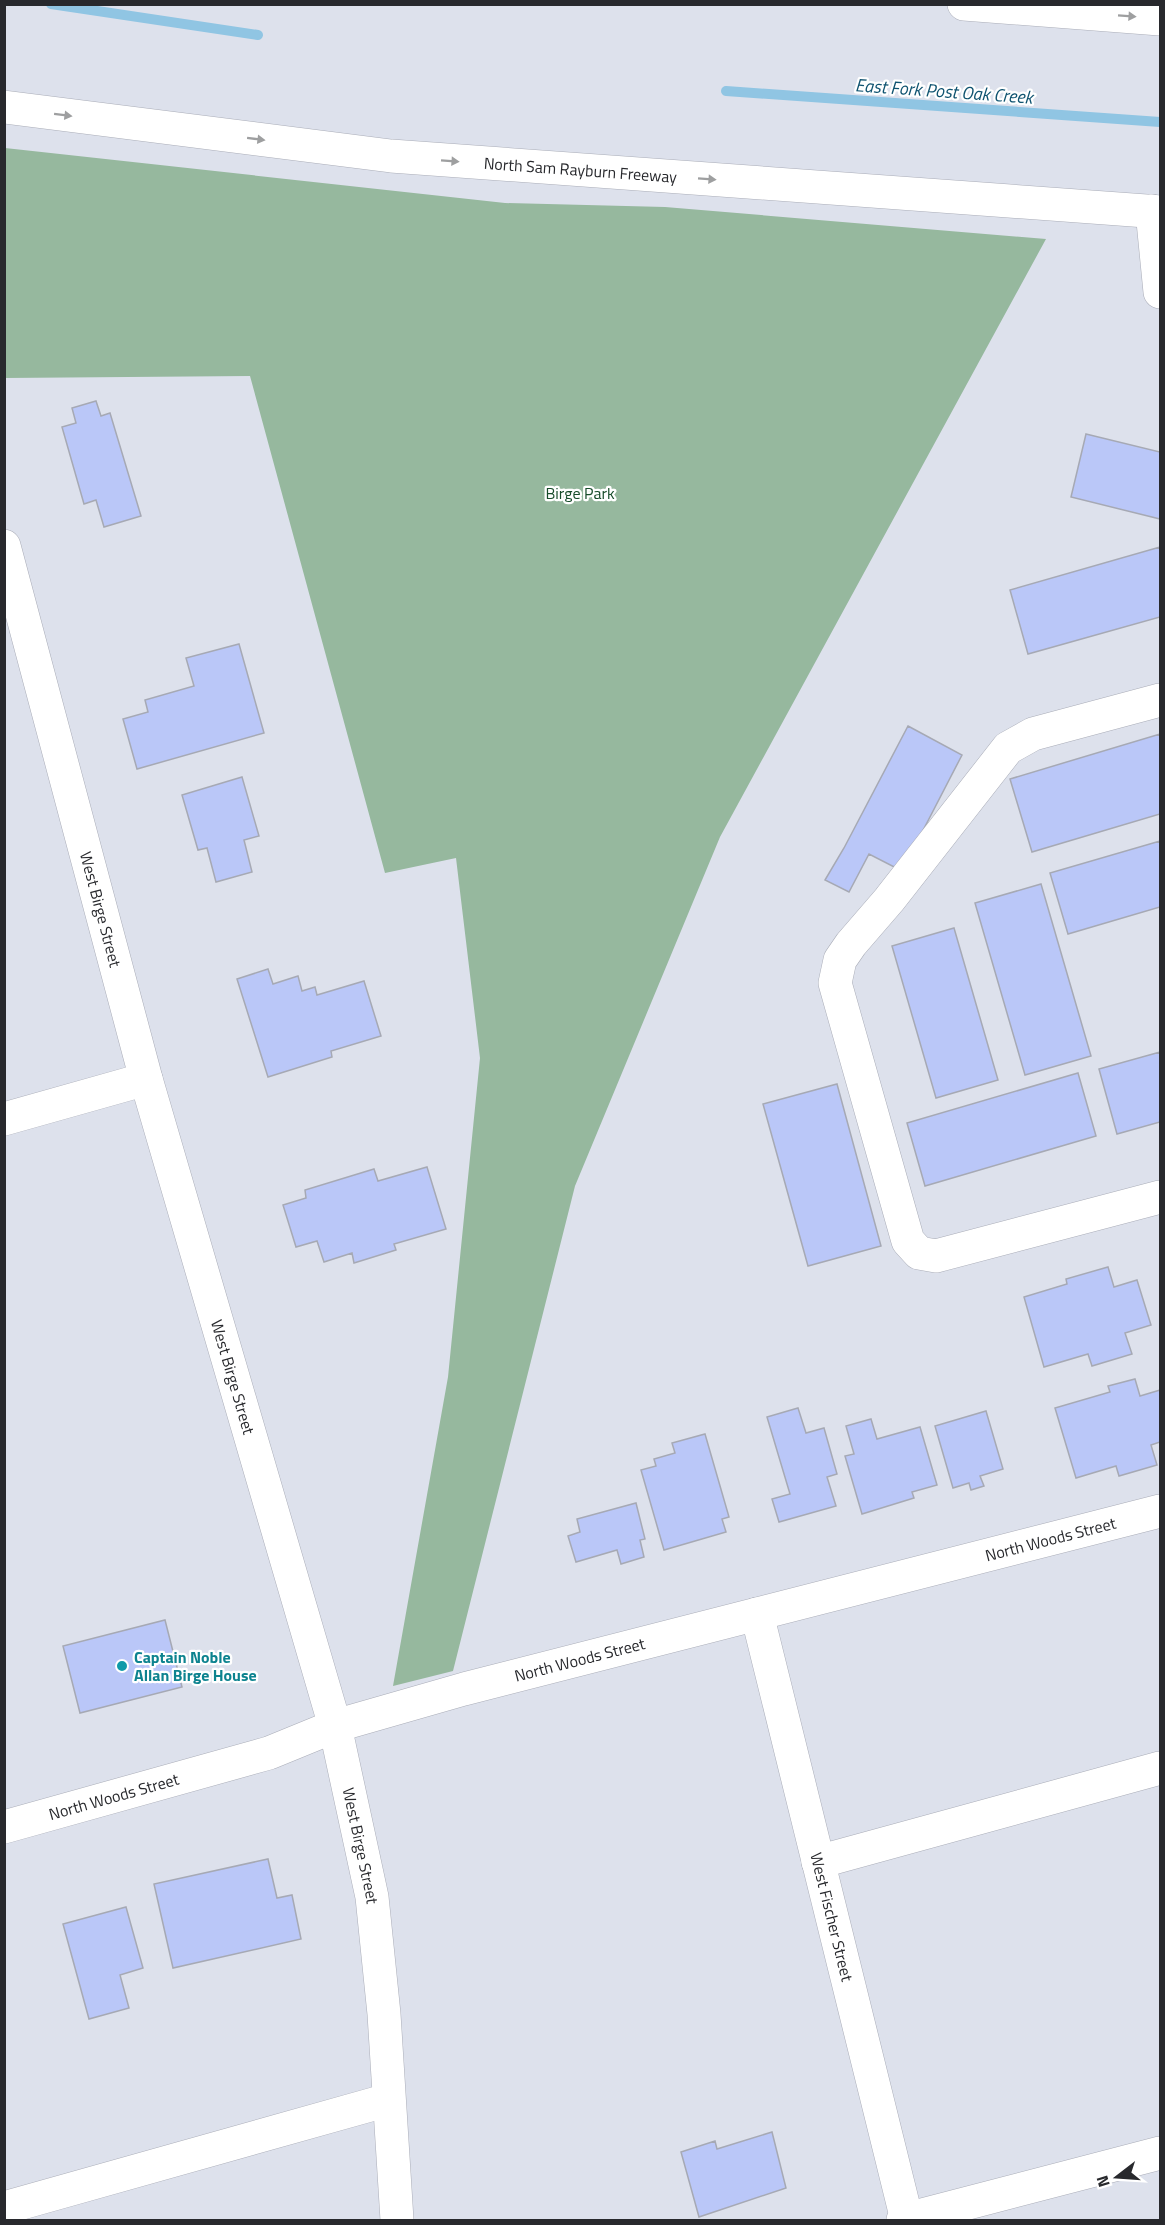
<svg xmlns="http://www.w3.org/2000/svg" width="1165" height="2225" viewBox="0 0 1165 2225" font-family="'Titillium Web',sans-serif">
  <rect width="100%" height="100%" fill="#dde1ec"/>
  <path fill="#96b89e" d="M5 148 505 203 665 207 1046 239 720 837 575 1186 453 1671 393 1686 448 1377 480 1058 456 858 385 873 250 376 5 378Z"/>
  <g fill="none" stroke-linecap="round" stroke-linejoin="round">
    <path stroke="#90c5e3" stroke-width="10" d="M51 4 258 35
      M726 91 1160 122"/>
  </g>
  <path fill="#bac7f8" stroke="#a6a9b4" stroke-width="1.5" d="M96 401 101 416 110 413 141 516 104 527 96 500 84 504 62 427 76 423 72 408Z
    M1086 434 1160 452V519L1071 497Z
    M1160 547V617L1028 654 1010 590Z
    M239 644 264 733 137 769 123 719 148 712 145 700 194 686 186 658Z
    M908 726 962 755 902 871 869 854 849 892 825 880 844 848Z
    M1160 734V814L1032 852 1010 779Z
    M242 777 259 836 244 840 252 872 216 882 207 848 198 850 182 795Z
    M1160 841V907L1068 934 1050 873Z
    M1041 884 1091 1056 1025 1075 975 903Z
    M954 928 998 1080 936 1098 892 946Z
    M268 969 273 984 298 976 302 991 315 987 317 995 364 981 381 1036 331 1051 332 1057 268 1077 237 979Z
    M1160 1052V1122L1117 1134 1099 1069Z
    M1078 1073 1096 1136 925 1186 907 1123Z
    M837 1084 881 1246 808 1266 763 1104Z
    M427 1167 446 1229 394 1244 396 1250 354 1263 352 1253 324 1262 317 1241 296 1247 283 1205 306 1198 305 1190 374 1169 378 1181Z
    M1108 1267 1114 1287 1137 1280 1151 1325 1125 1333 1132 1354 1092 1366 1088 1354 1044 1367 1024 1297 1067 1284 1066 1279Z
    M1135 1379 1140 1396 1160 1390V1442L1151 1445 1157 1465 1119 1476 1116 1466 1076 1478 1055 1408 1110 1392 1108 1386Z
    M798 1408 806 1433 824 1428 837 1474 827 1477 836 1506 779 1522 772 1499 790 1494 767 1417Z
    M986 1411 1003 1469 980 1476 984 1486 971 1490 969 1483 953 1488 935 1426Z
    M871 1419 877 1439 920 1427 937 1485 912 1492 914 1498 862 1514 845 1456 854 1454 846 1426Z
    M705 1434 729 1517 722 1519 726 1532 664 1550 641 1470 656 1466 654 1459 675 1453 672 1443Z
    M636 1503 645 1539 640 1540 644 1557 621 1564 617 1550 576 1562 568 1536 580 1532 577 1519Z
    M165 1620 182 1687 80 1713 63 1646Z
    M268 1859 277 1898 292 1895 301 1939 173 1968 154 1884Z
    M126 1907 143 1968 120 1975 129 2008 89 2019 63 1924Z
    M772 2132 786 2188 699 2217 681 2152 715 2141 717 2149Z"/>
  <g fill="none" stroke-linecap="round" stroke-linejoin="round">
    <g stroke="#aaadb8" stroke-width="34">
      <g id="minor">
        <path d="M1152 211 1160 292"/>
        <path id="s1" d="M4 546 146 1079 335 1726 372 1897 384 2014 397 2220"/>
        <path d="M1160 700 1033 734 1008 748 889 900 851 944 840 960 835 983 908 1241 919 1253 936 1256 1160 1197"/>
        <path d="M4 1119 146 1079"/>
        <path id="s2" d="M757 1614 907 2220"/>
        <path id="s3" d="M4 1827 269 1753 335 1726 464 1689 1160 1511"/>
        <path d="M818 1862 1160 1768"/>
        <path d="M4 2208 388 2100"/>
        <path d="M903 2220 1160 2153"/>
      </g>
    </g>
    <g stroke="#aaadb8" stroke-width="34">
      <g id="major">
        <path id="s4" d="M4 107 391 156 1160 212"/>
      </g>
    </g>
    <g stroke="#aaadb8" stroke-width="34">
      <path id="highway" d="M964 4 1160 19"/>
    </g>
    <use href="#minor" stroke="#fff" stroke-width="33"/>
    <use href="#major" stroke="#fff" stroke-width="33"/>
    <use href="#highway" stroke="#fff" stroke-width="33"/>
  </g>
  <defs><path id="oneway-solid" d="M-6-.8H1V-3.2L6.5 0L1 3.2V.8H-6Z" transform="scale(1.5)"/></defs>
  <g fill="#9e9fa0">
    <use href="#oneway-solid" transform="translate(1127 16) rotate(4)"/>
    <use href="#oneway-solid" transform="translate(63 115) rotate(7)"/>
    <use href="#oneway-solid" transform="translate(256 139) rotate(7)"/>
    <use href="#oneway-solid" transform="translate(450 161) rotate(4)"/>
    <use href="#oneway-solid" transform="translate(707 179) rotate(4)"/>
  </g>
  <circle fill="#0f9aa8" stroke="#fff" stroke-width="2" cx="122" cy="1666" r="6"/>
  <g text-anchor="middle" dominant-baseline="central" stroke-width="4.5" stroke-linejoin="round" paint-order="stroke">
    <g font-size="16" fill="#28292d" stroke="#fff">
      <text stroke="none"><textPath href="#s4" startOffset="580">North Sam Rayburn Freeway</textPath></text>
      <text stroke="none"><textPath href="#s1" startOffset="376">West Birge Street</textPath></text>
      <text stroke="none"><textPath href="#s1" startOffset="862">West Birge Street</textPath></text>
      <text stroke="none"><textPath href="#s3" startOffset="1086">North Woods Street</textPath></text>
      <text stroke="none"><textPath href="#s3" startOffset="600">North Woods Street</textPath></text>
      <text stroke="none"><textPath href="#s3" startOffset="114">North Woods Street</textPath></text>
      <text stroke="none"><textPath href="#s1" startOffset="1348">West Birge Street</textPath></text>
      <text stroke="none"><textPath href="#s2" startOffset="312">West Fischer Street</textPath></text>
    </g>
    <g font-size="16" fill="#174c2a" stroke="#fff">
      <text x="580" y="493">Birge Park</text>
    </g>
    <g font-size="16" font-weight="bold" fill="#0d838f" stroke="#fff" text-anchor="start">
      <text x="134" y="1657">Captain Noble<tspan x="134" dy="18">Allan Birge House</tspan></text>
    </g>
    <g font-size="18" font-style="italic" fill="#0f5370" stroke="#fff">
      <text transform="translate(944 91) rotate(4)">East Fork Post Oak Creek</text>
    </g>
  </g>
  <rect width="1165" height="2225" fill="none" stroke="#28292d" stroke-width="12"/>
  <g transform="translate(1117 2177) rotate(253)" stroke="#ffffff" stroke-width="4.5" paint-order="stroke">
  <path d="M0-4.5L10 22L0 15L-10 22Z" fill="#28292d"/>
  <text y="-9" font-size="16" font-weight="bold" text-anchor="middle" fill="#28292d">N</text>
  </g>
</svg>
